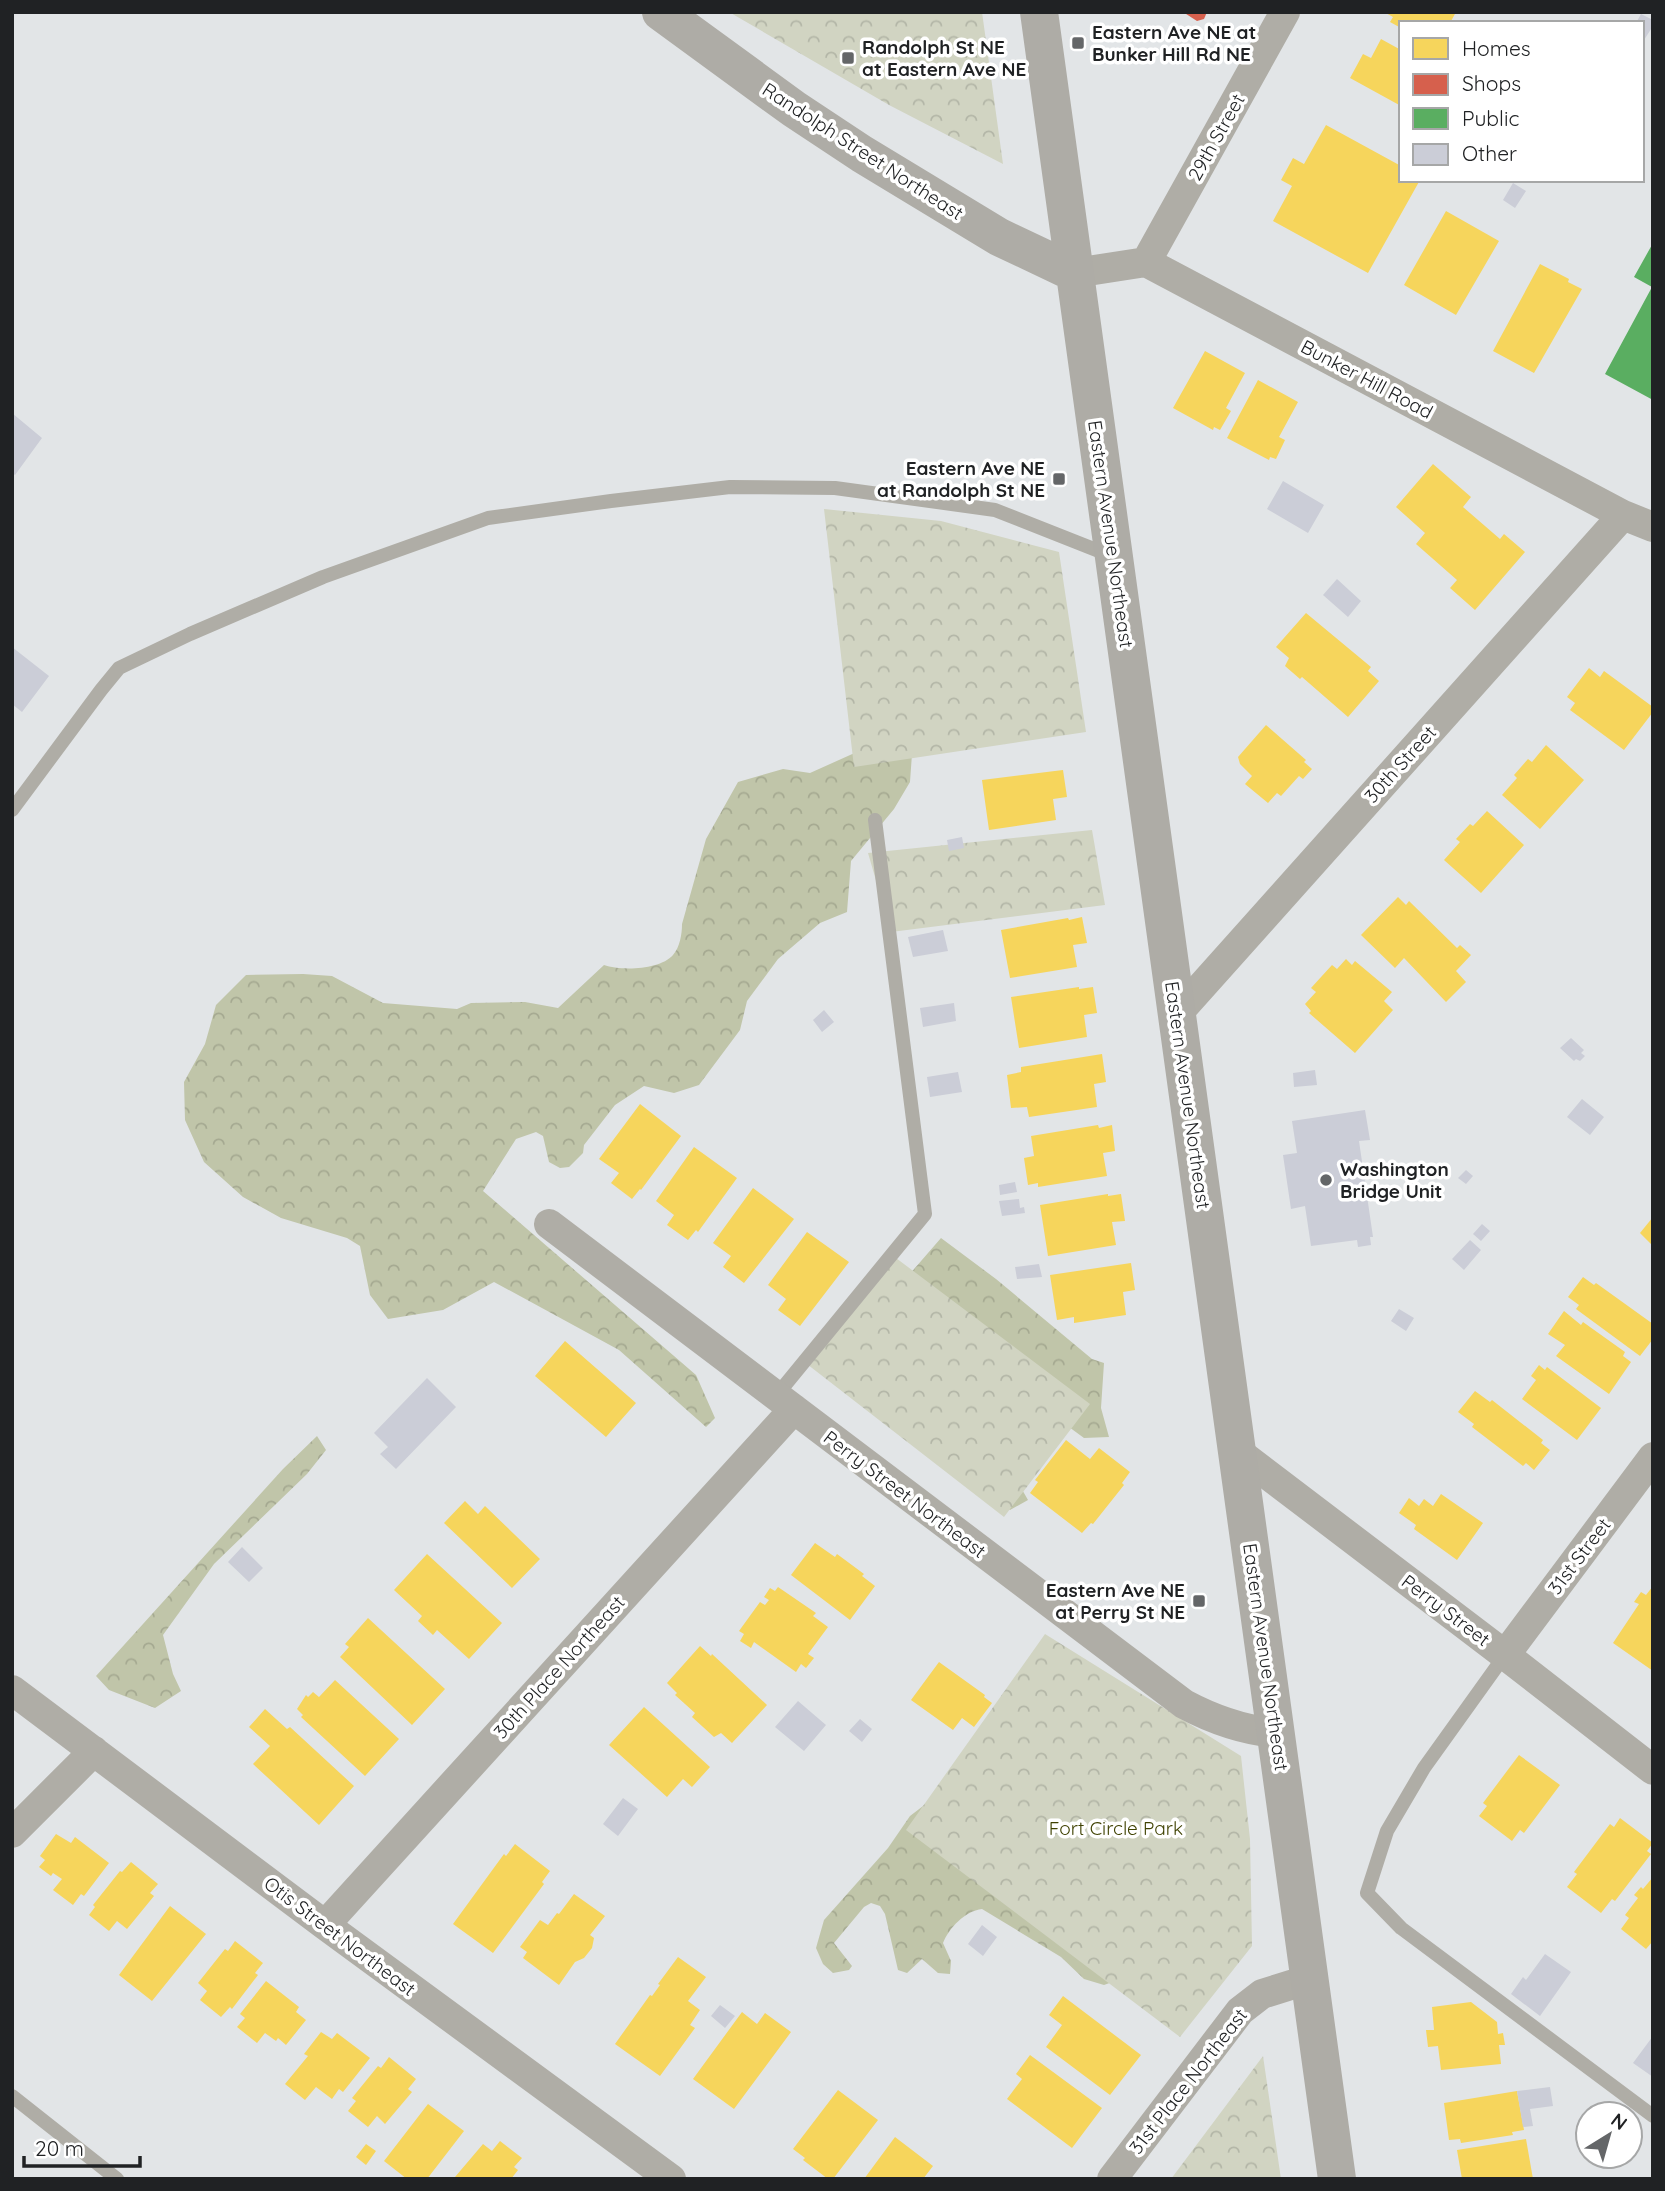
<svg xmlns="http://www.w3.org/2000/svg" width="1665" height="2191" viewBox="0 0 1665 2191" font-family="Quicksand,sans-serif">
  <defs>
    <pattern id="forest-crowns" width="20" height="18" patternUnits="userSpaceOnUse" patternTransform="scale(1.75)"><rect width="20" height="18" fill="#c0c5a9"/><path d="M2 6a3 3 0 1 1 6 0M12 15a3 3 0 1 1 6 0" fill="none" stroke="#a5a991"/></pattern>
    <pattern id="park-crowns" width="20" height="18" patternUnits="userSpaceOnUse" patternTransform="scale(1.75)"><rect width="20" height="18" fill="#d1d4c2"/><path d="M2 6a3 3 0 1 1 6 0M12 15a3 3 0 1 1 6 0" fill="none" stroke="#b3b6a7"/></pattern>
  </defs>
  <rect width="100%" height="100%" fill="#e2e5e7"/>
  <path fill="url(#forest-crowns)" d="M859 751 912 754 910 782 894 809 851 861 847 912 820 923 778 959 747 1001 740 1030 699 1085 674 1093 644 1086 615 1105 584 1145 583 1153 569 1167 560 1168 549 1162 543 1136 536 1132 516 1139 483 1191 696 1375 715 1418 706 1427 619 1350 494 1282 443 1310 388 1319 370 1295 360 1246 347 1238 281 1218 243 1197 204 1162 185 1120 184 1082 205 1044 216 1005 246 975 303 974 332 976 383 1003 457 1009 471 1003 525 1002 558 1008 604 965C621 971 660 970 673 955 680 947 682 934 682 924L706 839 738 782 783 769 810 773Z
    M941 1238 996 1279 1092 1359 1104 1363 1101 1408 1109 1437 1084 1438 1017 1389 1016 1479 1028 1500 1010 1510 833 1379 889 1298Z
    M317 1436 326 1450 307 1474 214 1564 163 1635 173 1674 181 1691 155 1708 109 1690 96 1676 283 1469Z
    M927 1803 1115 1981 1104 1985 1084 1979 1061 1957 982 1909C965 1911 949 1928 943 1943L951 1961 950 1974 938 1973 922 1959 907 1973 898 1970 885 1914 880 1906 871 1903 864 1907 834 1943 852 1966 849 1970 833 1973 823 1964 816 1948 824 1920 888 1848 910 1816Z"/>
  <path fill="url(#park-crowns)" d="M729 12H982L1003 164 889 105Z
    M824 509 941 521 1059 552 1086 732 854 767Z
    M1092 830 1105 905 891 932 868 853Z
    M896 1258 1090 1404 1004 1517 803 1361Z
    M1045 1634 1241 1756 1250 1839 1252 1946 1180 2037 906 1830Z
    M1263 2056 1281 2179H1171Z"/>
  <path fill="#f6d55c" d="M1384 12H1456L1450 23H1401V28L1390 22 1393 17Z
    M1381 39 1401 50V106L1350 78 1363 54 1371 58Z
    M1326 125 1401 166V180H1420L1368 273 1273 221 1292 186 1281 180 1293 158 1304 164Z
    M1446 211 1499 241 1456 315 1404 285Z
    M1540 264 1569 279 1568 282 1582 289 1534 373 1493 351Z
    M1205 351 1245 373 1226 408 1231 411 1220 430 1214 427 1213 430 1173 408Z
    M1258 380 1298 402 1279 437 1285 440 1276 459 1270 457 1269 460 1227 438Z
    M1433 464 1471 497 1463 507 1500 539 1504 534 1525 552 1475 610 1450 588 1457 580 1416 544 1425 533 1396 507Z
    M1306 613 1371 667 1368 671 1379 681 1348 717 1302 677 1300 679 1285 666 1289 658 1276 647Z
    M1589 668 1600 677 1604 671 1653 707V712L1624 750 1570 710 1575 703 1567 697Z
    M1266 725 1306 760 1304 762 1312 769 1303 779 1299 776 1281 796 1277 793 1268 803 1245 784 1252 776 1240 764 1238 757Z
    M1546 745 1584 780 1540 829 1502 795 1517 778 1514 775 1528 759 1532 762Z
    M1063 770 1067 797 1053 799 1056 820 989 830 982 780Z
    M1487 811 1524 845 1481 893 1444 860 1460 842 1456 839 1470 824 1473 826Z
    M1398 897 1406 905 1409 901 1457 948 1460 945 1471 955 1456 971 1466 982 1446 1002 1404 958 1395 968 1361 935Z
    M1082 917 1087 943 1073 945 1077 967 1010 978 1001 930 1068 918 1069 920Z
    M1346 959 1352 965 1355 961 1392 992 1384 1001 1393 1010 1355 1053 1309 1013 1311 1011 1305 1004 1316 992 1311 988 1332 965 1337 969Z
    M1079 987V989L1093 987 1097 1013 1084 1015 1087 1037 1019 1048 1011 997Z
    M1102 1054 1106 1082 1094 1084 1097 1107 1029 1117 1027 1107 1011 1108 1007 1075 1021 1072V1067Z
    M640 1104 681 1136 641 1190 640 1189 632 1199 611 1183 619 1173 599 1159Z
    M1098 1125 1099 1128 1112 1125 1115 1151 1103 1153 1107 1176 1038 1187V1183L1028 1185 1024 1158 1034 1156 1031 1136Z
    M694 1147 737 1178 698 1232 696 1230 688 1240 667 1225 674 1215 656 1201Z
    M753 1188 794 1219 744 1283 723 1267 731 1256 713 1243Z
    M1108 1194V1196L1121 1194 1125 1221 1112 1222 1116 1245 1048 1256 1040 1205Z
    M1653 1217V1246L1640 1233Z
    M807 1232 849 1262 800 1326 778 1310 786 1299 768 1285Z
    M1131 1263 1135 1290 1123 1292 1126 1315 1074 1323V1317L1057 1320 1050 1275Z
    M1583 1277 1594 1285 1596 1283 1653 1324V1339L1640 1356 1576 1309 1579 1305 1568 1297Z
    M1564 1311 1581 1325 1583 1322 1625 1352 1623 1356 1631 1362 1609 1394 1556 1356 1565 1345 1548 1334Z
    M565 1341 636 1403 606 1437 535 1376Z
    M1539 1365 1545 1370 1547 1367 1601 1408 1577 1440 1522 1399 1536 1380 1531 1376Z
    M1475 1391 1490 1402 1492 1400 1543 1440 1541 1443 1550 1450 1534 1470 1526 1463 1523 1466 1472 1427 1474 1424 1458 1412Z
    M1066 1440 1090 1459 1099 1448 1130 1472 1122 1483 1124 1485 1093 1524 1091 1523 1082 1533 1030 1493 1038 1482 1035 1480Z
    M1441 1494 1483 1523 1457 1560 1414 1529 1416 1525 1399 1513 1409 1498 1419 1506 1424 1499 1433 1506Z
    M465 1501 478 1514 485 1506 540 1559 512 1588 444 1523Z
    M815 1543 835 1557 837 1554 864 1574 862 1576 875 1586 850 1620 791 1575Z
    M427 1554 502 1623 469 1659 437 1630 433 1635 418 1621 422 1616 394 1590Z
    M1653 1586V1671L1613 1643 1639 1604 1634 1602 1641 1592 1646 1595Z
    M778 1587 816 1613 813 1616 828 1627 808 1654 814 1658 806 1668 801 1664 796 1672 754 1642 751 1648 740 1641 744 1634 739 1631 760 1602 765 1605 769 1600 764 1597 770 1588 775 1591Z
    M368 1618 445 1689 412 1725 340 1657 349 1647 345 1644Z
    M700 1646 711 1656 712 1654 767 1705 732 1743 721 1733 714 1737 692 1717 695 1713 675 1695 677 1693 667 1683Z
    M939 1662 985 1695 984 1697 992 1703 974 1727 962 1718 953 1730 911 1700Z
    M335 1680 399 1739 365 1776 301 1717 303 1715 297 1709 306 1695 308 1697 313 1692 319 1697Z
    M644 1707 710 1767 692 1787 683 1779 667 1797 609 1745Z
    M265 1709 287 1729 290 1727 354 1786 319 1825 253 1764 270 1746 249 1727Z
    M1519 1755 1560 1785 1524 1833 1520 1830 1512 1841 1479 1816 1487 1806 1483 1803Z
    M1620 1818 1653 1843 1647 1851 1651 1854 1615 1901 1612 1899 1601 1913 1567 1887 1577 1874 1574 1872 1610 1824 1614 1827Z
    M56 1834 71 1843 75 1837 109 1863 84 1896 81 1894 73 1905 53 1890 62 1879 53 1873 51 1876 39 1867 45 1860 40 1856Z
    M515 1844 550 1871 542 1882 544 1884 493 1953 453 1924 504 1854 506 1856Z
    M131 1862 158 1884 150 1893 154 1896 127 1929 117 1921 109 1931 89 1915 95 1907 93 1905 120 1871 122 1872Z
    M1653 1877V1941L1646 1949 1621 1929 1629 1918 1625 1915 1638 1898 1634 1895 1641 1887 1643 1889Z
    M574 1894 605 1916 590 1935 594 1938 592 1948 584 1958 575 1962 559 1985 523 1958 527 1952 520 1947 540 1920 548 1925 557 1913 559 1914Z
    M170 1906 206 1934 152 2001 119 1975Z
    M235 1941 263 1963 255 1973 258 1975 232 2009 230 2007 221 2017 200 2000 207 1991 198 1983 225 1949 228 1951Z
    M678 1957 706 1977 688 2001 700 2010 690 2025 695 2028 660 2076 615 2044 650 1995 652 1996 660 1985 658 1984Z
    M266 1981 299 2007 296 2012 306 2020 286 2045 278 2038 276 2041 265 2033 257 2043 237 2027 245 2018 240 2014Z
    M1063 1996 1141 2055 1110 2095 1046 2047 1062 2025 1049 2015Z
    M1471 2002 1497 2022 1498 2034 1503 2033 1505 2045H1499L1501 2064 1441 2070 1438 2046 1428 2047 1426 2030H1434L1432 2007Z
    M742 2012 757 2024 765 2013 791 2032 734 2109 693 2079Z
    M321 2032 332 2039 337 2033 370 2058 343 2092 339 2089 332 2099 316 2087 305 2100 285 2084 308 2056 304 2054Z
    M1030 2055 1102 2108 1072 2148 1007 2099 1022 2079 1016 2074Z
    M389 2057 416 2079 408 2089 412 2092 385 2124 377 2116 368 2127 348 2111 356 2101 352 2098 378 2066 381 2068Z
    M838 2090 878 2120 833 2179H828L803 2160 805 2158 793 2149Z
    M1517 2091 1524 2130 1512 2132 1513 2135 1461 2143 1460 2139 1449 2140 1444 2103Z
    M428 2104 464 2131 427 2179H407L384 2161Z
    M895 2137 933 2166 923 2179H864Z
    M1526 2139 1533 2179H1462L1457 2150Z
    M500 2141 522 2158 514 2167 518 2170 511 2179 455 2177 483 2144 492 2151Z
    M366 2144 376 2151 366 2165 356 2157Z"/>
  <path fill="#d6604d" d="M1183 12H1207L1204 19 1197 21Z"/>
  <path fill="#5aae61" d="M1653 243V400L1605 374 1652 287 1634 277Z"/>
  <path fill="#cbcdd7" d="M1641 14 1653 20V26L1644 40 1642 39V23H1636Z
    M1513 183 1526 191 1515 208 1503 200Z
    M12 413 42 438 15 475 12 473Z
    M1283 481 1324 505 1308 533 1267 509Z
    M1337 579 1361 601 1348 617 1323 595Z
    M12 647 49 676 22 712 12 704Z
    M962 837 964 848 949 851 947 840Z
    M943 930 948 951 913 957 908 937Z
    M954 1003 956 1021 923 1027 920 1008Z
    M824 1010 834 1022 822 1032 813 1020Z
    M1571 1038 1584 1050 1581 1053 1585 1056 1580 1061 1576 1059 1574 1061 1560 1048Z
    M1315 1070 1317 1085 1294 1087 1293 1073Z
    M958 1072 962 1092 930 1097 927 1077Z
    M1582 1099 1604 1117 1590 1135 1567 1117Z
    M1365 1110 1370 1140 1359 1141 1373 1237H1370L1371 1245 1358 1247 1357 1240 1311 1246 1305 1206 1291 1209 1283 1155 1297 1153 1292 1121Z
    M1466 1170 1473 1176 1466 1184 1458 1178Z
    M1015 1182 1017 1192 1000 1195 999 1185Z
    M1019 1199 1020 1208 1024 1207 1025 1213 1002 1216 999 1201Z
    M1482 1224 1490 1231 1481 1241 1473 1234Z
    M1470 1240 1481 1250 1464 1270 1452 1259Z
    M1039 1264 1042 1277 1017 1279 1015 1267Z
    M1399 1309 1414 1318 1406 1331 1391 1321Z
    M427 1378 456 1407 396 1469 380 1454 388 1447 374 1433Z
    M242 1547 263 1568 249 1582 228 1562Z
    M798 1701 826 1725 804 1751 775 1727Z
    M860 1719 872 1729 862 1742 849 1731Z
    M623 1798 638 1809 618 1836 603 1824Z
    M982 1925 997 1937 983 1956 968 1944Z
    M1545 1954 1571 1972 1540 2016 1511 1994 1523 1977 1526 1980Z
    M720 2005 735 2016 725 2028 711 2016Z
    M1653 2036V2077L1633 2063Z
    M1550 2087 1553 2106 1530 2109 1533 2126 1523 2127 1517 2091Z"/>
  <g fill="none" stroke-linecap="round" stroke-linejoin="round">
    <path stroke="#afada6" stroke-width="14" d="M12 810 101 690 119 668 190 634 323 577 488 518 611 501 730 487 835 488 995 510 1109 555
      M776 1396 925 1214 875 820
      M1505 1655 1424 1768 1387 1831 1367 1893 1401 1928 1653 2116
      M12 2096 117 2179"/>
    <path stroke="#afada6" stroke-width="30" d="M1146 262 1285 12
      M1075 273 1146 262 1623 515 1653 527
      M1177 1014 1623 515
      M549 1224 1184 1704C1214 1720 1242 1730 1276 1733
      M1238 1452 1505 1655 1653 1770
      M1505 1655 1653 1457
      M12 1690 325 1925 671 2179
      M12 1833 94 1751
      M325 1925 794 1409
      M1112 2179 1240 2011 1262 1994 1310 1979"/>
    <path stroke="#aeaca6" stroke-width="38" d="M661 12 794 109 862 154 999 237 1075 273
      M1039 12 1337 2179"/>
  </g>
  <g fill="#646668" stroke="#fff" stroke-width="2.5">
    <rect x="1071" y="36" width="14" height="14" rx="3.5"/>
    <rect x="841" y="51" width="14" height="14" rx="3.5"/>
    <rect x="1052" y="472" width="14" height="14" rx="3.5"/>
    <circle cx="1326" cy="1180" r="7"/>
    <rect x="1192" y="1594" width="14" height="14" rx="3.5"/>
  </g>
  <g text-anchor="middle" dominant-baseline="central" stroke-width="7" stroke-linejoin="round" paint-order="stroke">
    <g font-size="19" font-weight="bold" fill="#202224" stroke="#fff" text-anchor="start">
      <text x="1092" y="32">Eastern Ave NE at<tspan x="1092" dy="22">Bunker Hill Rd NE</tspan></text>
      <text x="862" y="47">Randolph St NE<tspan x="862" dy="22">at Eastern Ave NE</tspan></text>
      <text x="1045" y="468" text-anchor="end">Eastern Ave NE<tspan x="1045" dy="22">at Randolph St NE</tspan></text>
      <text x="1340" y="1169">Washington<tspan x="1340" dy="22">Bridge Unit</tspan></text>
      <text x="1185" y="1590" text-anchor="end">Eastern Ave NE<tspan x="1185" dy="22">at Perry St NE</tspan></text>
    </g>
    <g font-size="19" fill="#202224" stroke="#fff">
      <text transform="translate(1216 137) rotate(-61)">29th Street</text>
      <text transform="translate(863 151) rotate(33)">Randolph Street Northeast</text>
      <text transform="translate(1367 379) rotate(28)">Bunker Hill Road</text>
      <text transform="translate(1111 534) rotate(82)">Eastern Avenue Northeast</text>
      <text transform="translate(1400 764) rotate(-48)">30th Street</text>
      <text transform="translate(1188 1095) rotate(82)">Eastern Avenue Northeast</text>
      <text transform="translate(905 1494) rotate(37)">Perry Street Northeast</text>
      <text transform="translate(1579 1556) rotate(-53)">31st Street</text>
      <text transform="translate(1446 1610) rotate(37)">Perry Street</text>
      <text transform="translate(1266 1657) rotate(82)">Eastern Avenue Northeast</text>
      <text transform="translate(559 1667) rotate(-48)">30th Place Northeast</text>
      <text transform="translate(340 1936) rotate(37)">Otis Street Northeast</text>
      <text transform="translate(1188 2081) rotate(-52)">31st Place Northeast</text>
    </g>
    <g font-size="19" fill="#3f4202" stroke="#fff">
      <text x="1116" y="1828">Fort Circle Park</text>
    </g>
  </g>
  <rect width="1665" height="2191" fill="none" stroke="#202224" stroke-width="28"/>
  <rect x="1399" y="21" width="245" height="161" fill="#ffffff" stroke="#a6a7a7" stroke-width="2"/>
  <rect x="1413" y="38" width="35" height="21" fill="#f6d55c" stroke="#a6a7a7" stroke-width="2"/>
  <text x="1462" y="56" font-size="21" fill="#202224">Homes</text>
  <rect x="1413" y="74" width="35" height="21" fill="#d6604d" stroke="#a6a7a7" stroke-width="2"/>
  <text x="1462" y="91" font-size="21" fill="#202224">Shops</text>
  <rect x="1413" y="108" width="35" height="21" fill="#5aae61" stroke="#a6a7a7" stroke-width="2"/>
  <text x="1462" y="126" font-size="21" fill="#202224">Public</text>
  <rect x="1413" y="144" width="35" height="21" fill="#cbcdd7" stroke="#a6a7a7" stroke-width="2"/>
  <text x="1462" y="161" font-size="21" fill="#202224">Other</text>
  <g transform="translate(1609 2135) rotate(37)"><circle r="33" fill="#ffffff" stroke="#a6a7a7" stroke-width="2"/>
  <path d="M0-5L12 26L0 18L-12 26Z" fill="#646668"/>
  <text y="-10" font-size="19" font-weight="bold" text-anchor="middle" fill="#202224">N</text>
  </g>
  <path d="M24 2156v10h116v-10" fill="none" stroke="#202224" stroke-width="3.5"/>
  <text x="35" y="2156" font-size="21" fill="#202224" stroke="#ffffff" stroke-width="5" paint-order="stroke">20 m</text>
</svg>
